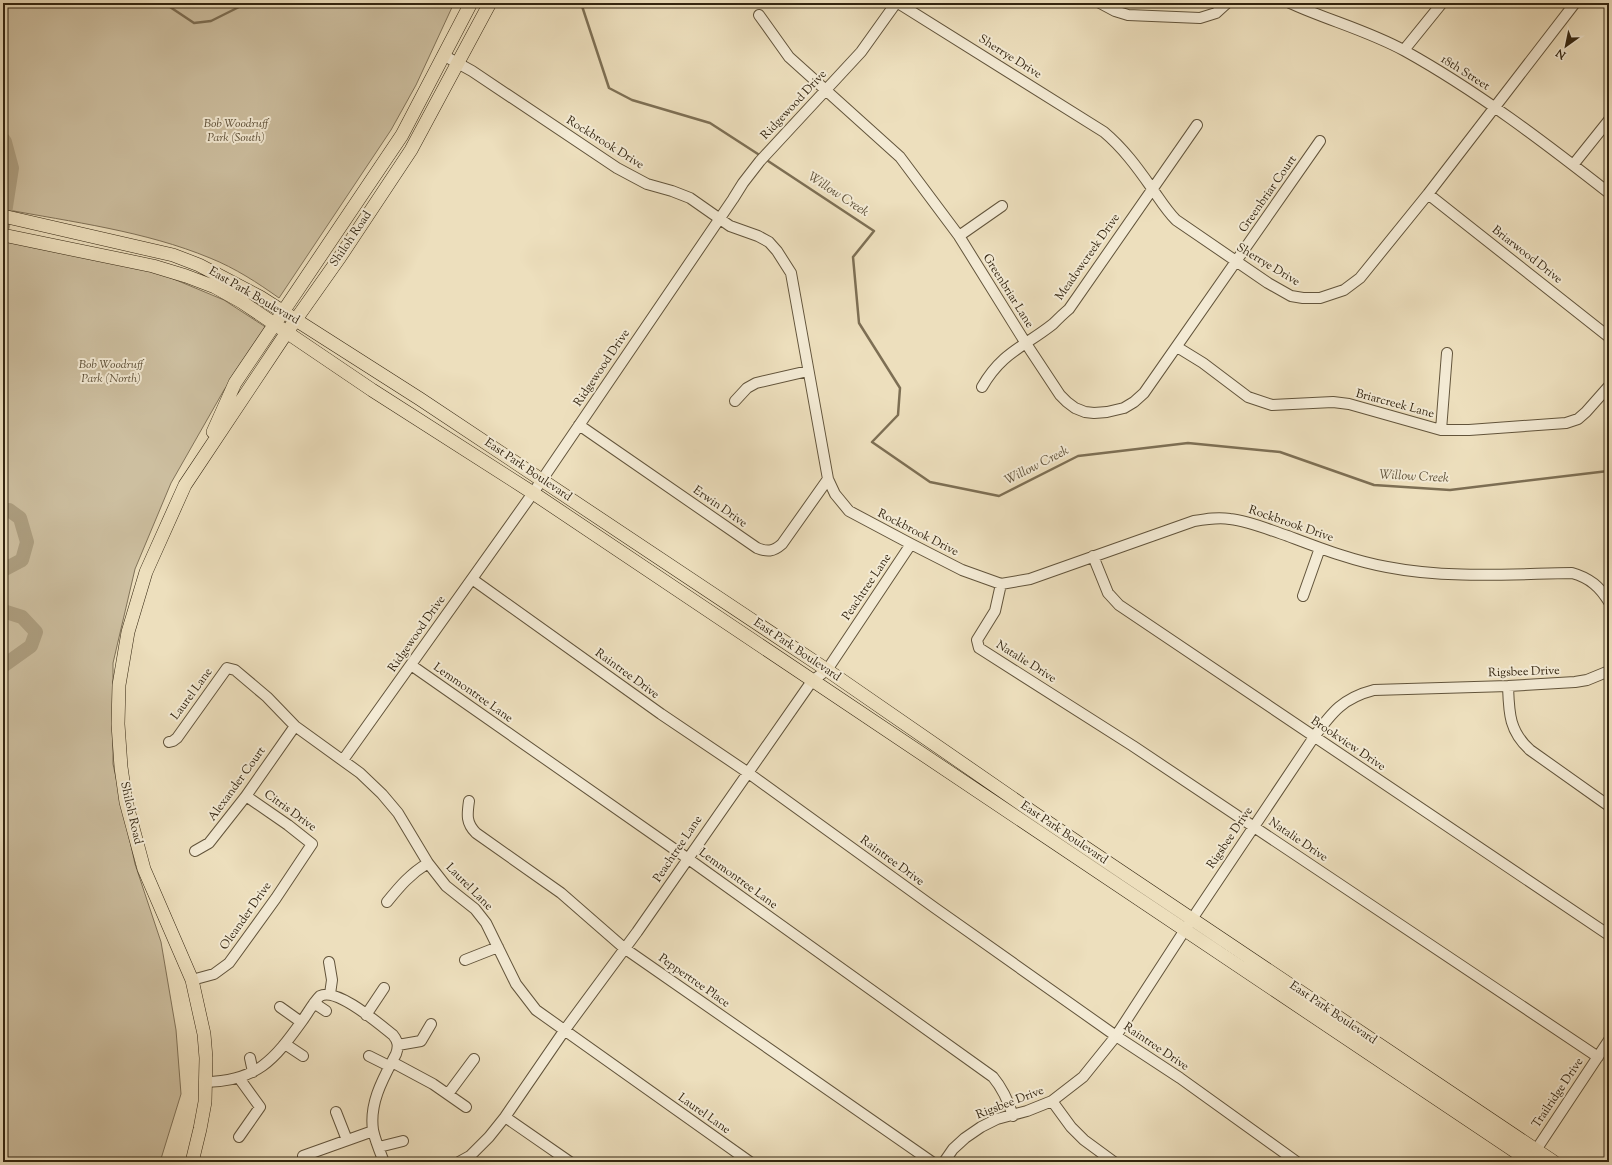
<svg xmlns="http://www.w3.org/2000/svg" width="1612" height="1165" viewBox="0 0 1612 1165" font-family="'Sorts Mill Goudy',serif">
  <rect width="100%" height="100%" fill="#eddfbd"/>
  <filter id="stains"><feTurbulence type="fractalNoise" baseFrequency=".005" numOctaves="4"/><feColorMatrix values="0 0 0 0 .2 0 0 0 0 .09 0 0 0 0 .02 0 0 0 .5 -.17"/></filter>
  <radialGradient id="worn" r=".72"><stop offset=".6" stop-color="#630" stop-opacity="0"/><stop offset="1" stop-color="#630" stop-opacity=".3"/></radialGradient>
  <path fill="#cdbfa0" stroke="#807258" d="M3 3H454L416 85 391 130 279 298C258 283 235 268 210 258 145 231 72 222 3 209Z
    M3 241 138 268 164 275 224 300 267 328 224 390 171 483 135 569 113 663V764L135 864 161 942 176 1030 181 1094 160 1162H3Z"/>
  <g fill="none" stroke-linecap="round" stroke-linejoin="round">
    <path stroke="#7d6f54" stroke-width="2.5" d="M164 3 194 23 211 21 247 3
      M421 3 424 4 434 3
      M581 3 609 88 632 100 710 123 761 156
      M765 159 874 231 853 257 859 323 900 388 898 415 872 442 930 482 999 496 1078 456 1188 443 1280 452 1374 485 1450 490 1608 471 1609 475"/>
    <path stroke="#aea082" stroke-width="14" d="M3 139 5 142 12 168 3 226
      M3 510H9L20 518 27 542 22 560 3 570
      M3 611 22 617 36 632 31 646 3 666"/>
    <g stroke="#62543b" stroke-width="12">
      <path id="minor" d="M898 3 1104 132C1123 148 1137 167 1151 187 1159 198 1166 210 1176 220L1268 283 1291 296 1303 298H1320L1344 290 1360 278 1428 194 1575 3
        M1100 3 1115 11 1128 15 1200 18 1216 13 1227 3
        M1290 3C1327 20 1369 31 1405 51 1477 91 1544 142 1609 193
        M759 15 789 57 900 157 959 236 1025 342 1060 395 1067 402 1075 408 1085 412 1094 413 1107 412 1124 408 1134 402 1144 393 1320 141
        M1404 50 1442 3
        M443 55 472 71 617 168 647 184 672 191 690 198 730 226 758 236 769 242 777 251 791 273 828 479 835 494 849 511 911 544 962 570 1001 584 1030 579 1194 521C1206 519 1218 517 1230 519 1250 521 1269 530 1288 536 1320 548 1353 561 1387 567 1448 579 1511 574 1572 573 1590 578 1600 587 1609 602
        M1573 165 1609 120
        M1428 194 1609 337
        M959 236 1002 206
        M1177 347 1203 363 1248 397 1272 405 1333 402 1349 404 1441 430H1469L1566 423 1578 419 1586 412 1609 386
        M982 387C1002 352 1024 347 1053 324 1058 319 1063 314 1069 309L1197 125
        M735 401 747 388 756 383 808 371
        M579 425 757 548C767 552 773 552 782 544L828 479
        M1441 430 1447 353
        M1093 556 1108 593 1119 605 1609 935
        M472 579 661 714 747 772 935 908 1116 1036 1180 1078 1297 1162
        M1001 584 995 611 977 640 979 648 1133 746 1598 1057
        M1303 596 1320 548
        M411 665 687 858 993 1077C1003 1089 1008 1100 1013 1116
        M1508 686C1509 713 1509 731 1530 750L1609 806
        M169 742 173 741 177 738 227 668 235 670 267 697 295 726 360 773 382 794 398 813 428 863 446 886 475 909 486 923 516 984 536 1010 750 1162
        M343 760 533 493 733 199 743 183 760 161 861 52 896 3
        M469 801C467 815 466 823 476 833L561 893 624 948 932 1162
        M195 851 209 843 246 796 295 726
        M387 902C400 886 410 874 428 863
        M465 960 498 947
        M329 962 332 980 330 994
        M192 980 214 974 229 963 276 898 312 844 288 825 246 796
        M314 1003 326 1011
        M280 1007 301 1022
        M366 1015 384 988
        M285 1044 303 1056
        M398 1045 421 1041 431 1024
        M369 1056 389 1066
        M250 1058 253 1072
        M392 1062 433 1084 466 1107
        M239 1078 260 1107 239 1137
        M206 1082C257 1081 274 1060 302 1021 308 1013 313 1003 320 996 337 987 379 1024 393 1035 398 1041 399 1046 396 1054 384 1077 369 1102 373 1130 375 1140 380 1152 384 1162
        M448 1094 474 1059
        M1052 1101 1071 1127 1084 1140 1114 1162
        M336 1112 347 1140
        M505 1117 570 1162
        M379 1147 403 1141
        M303 1156 373 1131
        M1534 1156 1536 1150 1609 1040
        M459 1162 470 1156 489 1137 505 1117 564 1031 637 932 812 681 827 670 911 544
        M944 1162 953 1149 965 1138 981 1127 997 1119 1027 1111 1052 1101 1083 1077 1116 1036 1192 919 1314 737C1332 712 1343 698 1374 690L1508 686 1575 682 1587 680 1609 671"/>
    </g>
    <g stroke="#332510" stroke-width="14">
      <path id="major" d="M3 216 173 255 199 265 260 297 420 399 827 670 1034 813 1554 1162
        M3 235 153 266 186 276 215 287 242 302 372 390 533 493 1531 1162
        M213 432 235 383 402 135 471 3
        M192 1162 200 1129 205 1102 206 1058 204 1034 192 980 144 869 126 802 121 767 118 724 119 685 128 632 146 572 185 485 287 332 340 257 411 150 490 3"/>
    </g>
    <use href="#minor" stroke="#f3ead4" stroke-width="10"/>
    <use href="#major" stroke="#eddfbd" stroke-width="13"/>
  </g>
  <g text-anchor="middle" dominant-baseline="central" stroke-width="4" stroke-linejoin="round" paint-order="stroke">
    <g font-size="12" fill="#332510" stroke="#f3ead4">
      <text transform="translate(1010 57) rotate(32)">Sherrye Drive</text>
      <text transform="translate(1465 73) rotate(32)">18th Street</text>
      <text transform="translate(794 105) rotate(-47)">Ridgewood Drive</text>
      <text transform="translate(605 143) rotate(32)">Rockbrook Drive</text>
      <text transform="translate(1268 194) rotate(-55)">Greenbriar Court</text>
      <text transform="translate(351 239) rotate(-56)">Shiloh Road</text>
      <text transform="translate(1527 255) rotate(38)">Briarwood Drive</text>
      <text transform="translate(1088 257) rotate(-55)">Meadowcreek Drive</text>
      <text transform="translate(1268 265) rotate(31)">Sherrye Drive</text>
      <text transform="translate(1008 291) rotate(58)">Greenbriar Lane</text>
      <text transform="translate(254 296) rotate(30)">East Park Boulevard</text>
      <text transform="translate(602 368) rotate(-56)">Ridgewood Drive</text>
      <text transform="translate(1395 404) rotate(15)">Briarcreek Lane</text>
      <text transform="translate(528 470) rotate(34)">East Park Boulevard</text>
      <text transform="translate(720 507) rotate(35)">Erwin Drive</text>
      <text transform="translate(1291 524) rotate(19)">Rockbrook Drive</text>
      <text transform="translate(918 533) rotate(27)">Rockbrook Drive</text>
      <text transform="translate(867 587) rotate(-56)">Peachtree Lane</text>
      <text transform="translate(417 634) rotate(-55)">Ridgewood Drive</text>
      <text transform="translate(797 650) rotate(34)">East Park Boulevard</text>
      <text transform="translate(1026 662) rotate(32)">Natalie Drive</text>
      <text transform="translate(1524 672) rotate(-2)">Rigsbee Drive</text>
      <text transform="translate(627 674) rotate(36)">Raintree Drive</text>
      <text transform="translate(473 693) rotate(35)">Lemmontree Lane</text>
      <text transform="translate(192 694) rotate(-54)">Laurel Lane</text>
      <text transform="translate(1348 744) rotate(34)">Brookview Drive</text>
      <text transform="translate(237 784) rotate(-54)">Alexander Court</text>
      <text transform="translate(290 811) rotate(36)">Citris Drive</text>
      <text transform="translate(131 813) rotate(77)">Shiloh Road</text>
      <text transform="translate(1064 833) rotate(34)">East Park Boulevard</text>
      <text transform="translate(1230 838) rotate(-56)">Rigsbee Drive</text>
      <text transform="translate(1298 840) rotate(34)">Natalie Drive</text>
      <text transform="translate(678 849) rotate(-56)">Peachtree Lane</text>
      <text transform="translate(892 861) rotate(36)">Raintree Drive</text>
      <text transform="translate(738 879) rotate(36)">Lemmontree Lane</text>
      <text transform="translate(469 887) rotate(45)">Laurel Lane</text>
      <text transform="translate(246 916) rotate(-55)">Oleander Drive</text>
      <text transform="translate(694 981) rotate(35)">Peppertree Place</text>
      <text transform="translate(1333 1013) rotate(34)">East Park Boulevard</text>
      <text transform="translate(1156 1047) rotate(34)">Raintree Drive</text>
      <text transform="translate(1558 1093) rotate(-56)">Trailridge Drive</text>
      <text transform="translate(1010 1103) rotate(-21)">Rigsbee Drive</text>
      <text transform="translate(704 1114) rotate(35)">Laurel Lane</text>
    </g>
    <g font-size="12" font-style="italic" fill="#5a4c34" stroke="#f3ead4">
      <text x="236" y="124">Bob Woodruff<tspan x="236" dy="14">Park (South)</tspan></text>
      <text x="111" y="365">Bob Woodruff<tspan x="111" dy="14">Park (North)</tspan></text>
    </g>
    <g font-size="13" font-style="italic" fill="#5e5038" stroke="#f3ead4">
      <text transform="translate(838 195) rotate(33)">Willow Creek</text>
      <text transform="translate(1037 466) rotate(-27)">Willow Creek</text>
      <text transform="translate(1414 477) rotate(3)">Willow Creek</text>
    </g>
  </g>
  <rect width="1612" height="1165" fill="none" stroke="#eddfbd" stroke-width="16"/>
  <rect x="4" y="4" width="1604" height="1157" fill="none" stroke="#332510" stroke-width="2"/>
  <rect x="8" y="8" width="1596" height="1149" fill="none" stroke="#332510"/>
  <g transform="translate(1566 46) rotate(213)" stroke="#f3ead4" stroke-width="3" paint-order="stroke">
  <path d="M0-3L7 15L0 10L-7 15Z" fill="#332510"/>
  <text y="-6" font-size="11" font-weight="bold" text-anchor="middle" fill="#332510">N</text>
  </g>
  <rect width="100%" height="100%" filter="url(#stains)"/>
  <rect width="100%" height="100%" fill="url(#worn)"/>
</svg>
